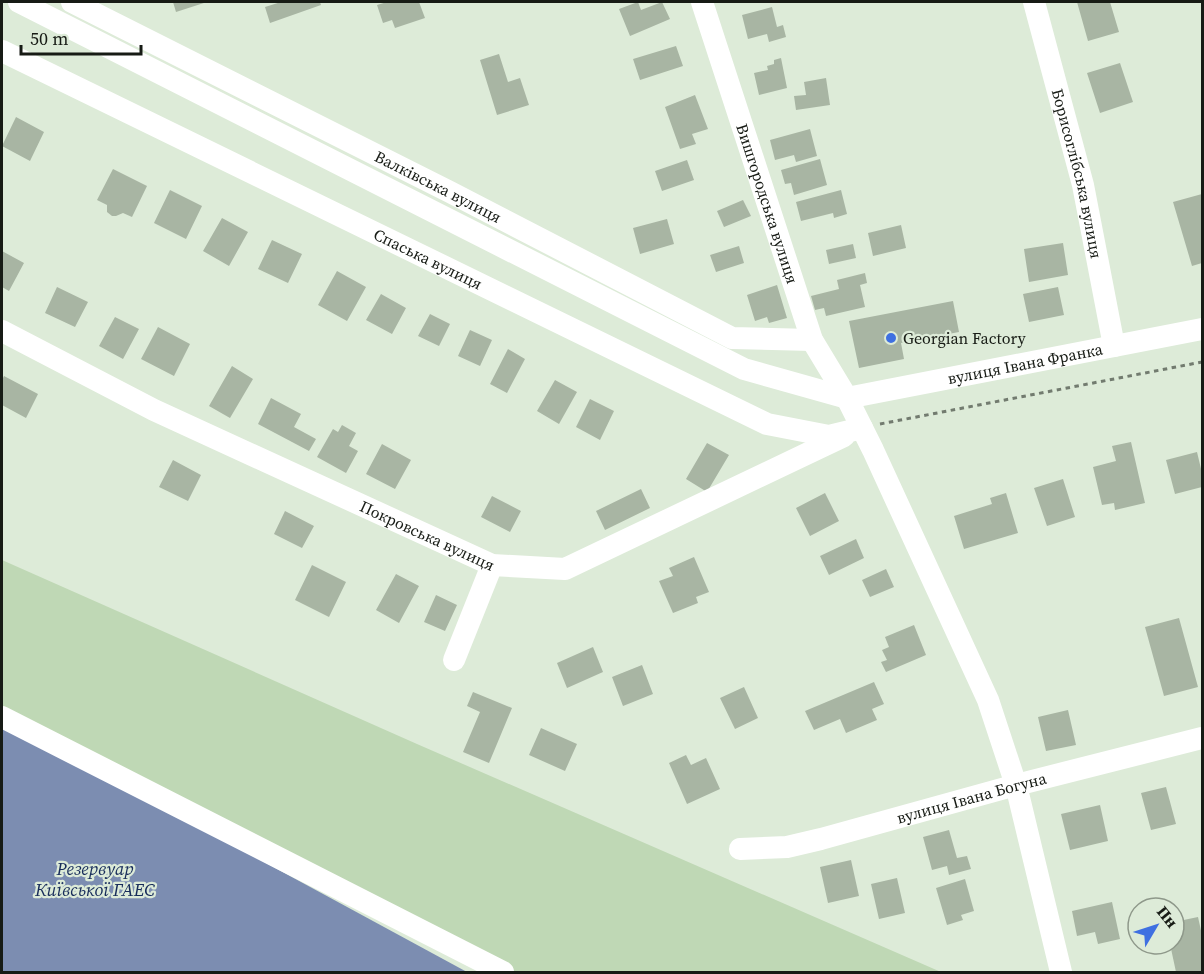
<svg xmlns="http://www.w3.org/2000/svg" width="1204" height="974" viewBox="0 0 1204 974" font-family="'Source Serif 4',serif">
  <rect width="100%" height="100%" fill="#ddebd8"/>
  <path fill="#bfd8b5" d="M2 560 417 744 941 972H503L2 717Z"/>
  <path fill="#7c8db1" d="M2 728 207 831 467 972H2Z"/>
  <path fill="#a8b5a3" d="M173 2H207L176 12Z
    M281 2H320L321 5 270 23 265 7Z
    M387 2H419L425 18 395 28 392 20 383 23 377 5Z
    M638 2 641 10 662 2 670 19 630 36 619 9Z
    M1077 2H1110L1119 32 1088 41Z
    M772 7 777 27 783 25 786 37 769 42 767 34 748 39 742 15Z
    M676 46 683 66 640 80 633 59Z
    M499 54 508 82 520 78 529 105 497 115 480 60Z
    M781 58 787 88 759 95 754 73 768 70 767 66 774 64V60Z
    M1120 63 1133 102 1100 113 1087 73Z
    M826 78 830 105 796 110 794 96 806 95 804 82Z
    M695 95 708 129 692 134 696 144 680 149 665 107Z
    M16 117 44 132 30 161 2 146Z
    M810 129 817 156 796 162 794 155 775 160 770 140Z
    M820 159 827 185 794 195 791 183 785 184 781 170Z
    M687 160 694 180 662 191 655 171Z
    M113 169 147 186 132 217 123 213 116 216H112L107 212V205L97 200Z
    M170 190 202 206 186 239 154 223Z
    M841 190 847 214 834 218 833 213 801 221 796 202Z
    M1202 194V263L1192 266 1173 202Z
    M743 200 751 216 724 227 717 211Z
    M222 218 248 232 229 266 203 251Z
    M667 219 674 244 640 254 633 228Z
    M901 225 906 248 873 256 868 233Z
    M272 240 302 254 288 283 258 269Z
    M1063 243 1068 275 1029 282 1024 249Z
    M853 244 856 258 829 264 826 250Z
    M739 246 744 263 716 272 710 255Z
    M2 251 24 263 9 291 2 287Z
    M337 271 366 287 347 321 318 305Z
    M865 273 867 283 860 285 865 307 826 316 824 308 815 310 811 296 839 289 837 280Z
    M777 285 787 318 769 323 767 317 755 321 747 295Z
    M57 287 88 302 75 327 45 313Z
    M1058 287 1064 315 1029 322 1023 294Z
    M381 294 406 308 392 334 366 320Z
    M953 301 959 332 901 343 904 359 859 368 849 321Z
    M430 314 450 324 439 346 418 336Z
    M115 317 139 329 123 359 99 346Z
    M158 327 190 344 174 376 141 359Z
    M470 330 492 340 480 366 458 356Z
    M508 349 525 359 507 393 490 384Z
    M232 366 253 379 230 418 209 406Z
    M4 376 38 394 26 418 2 405V380Z
    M555 380 577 392 559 424 537 411Z
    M271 398 301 414 294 427 316 439 309 451 258 424Z
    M590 399 614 411 600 440 576 427Z
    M342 425 356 433 349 446 358 451 346 473 317 457 333 429 338 432Z
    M1131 442 1145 503 1115 510 1114 503 1102 505 1093 467 1116 461 1112 446Z
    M707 443 729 455 707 492 686 479Z
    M382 444 411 460 395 489 366 474Z
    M1197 452 1202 473V487L1175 494 1166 460Z
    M173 460 201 475 188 501 159 487Z
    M1063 479 1075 517 1047 526 1034 488Z
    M641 489 650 508 605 530 596 511Z
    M825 493 839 521 810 536 796 508Z
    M1006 493 1018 533 964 549 954 516 992 504 990 498Z
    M492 496 521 511 510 532 481 517Z
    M285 511 314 526 302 548 274 534Z
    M856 539 864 558 829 575 820 556Z
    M694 557 709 592 696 597 698 603 673 613 659 581 673 576 669 568Z
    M312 565 346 582 329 617 295 600Z
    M886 569 894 587 870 597 862 580Z
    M396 574 419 586 399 623 376 610Z
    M436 595 457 605 445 631 424 622Z
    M1179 618 1198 687 1164 696 1145 627Z
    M914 625 926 655 886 672 881 662 887 660 882 650 889 647 885 637Z
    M593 647 603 672 567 688 557 663Z
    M642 665 653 694 623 706 612 677Z
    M874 682 884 704 872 709 877 720 846 733 840 719 814 730 805 711Z
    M744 687 758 718 735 729 720 698Z
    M473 692 512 708 489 763 463 752 480 712 467 706Z
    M1068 710 1076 745 1046 751 1038 717Z
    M541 728 577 744 565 771 529 755Z
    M686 755 691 765 706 758 720 789 687 804 669 763Z
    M1166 787 1176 824 1151 830 1141 793Z
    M1100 805 1108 841 1070 850 1061 814Z
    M949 830 957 858 967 856 971 869 949 875 947 866 932 870 923 837Z
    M851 860 859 896 828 903 820 867Z
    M897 878 905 913 879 919 871 884Z
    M965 879 974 911 961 915 963 920 947 925 936 888Z
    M1112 902 1120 939 1098 944 1095 932 1077 936 1072 911Z
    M1198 917 1202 935V972H1176L1170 944H1174V922Z"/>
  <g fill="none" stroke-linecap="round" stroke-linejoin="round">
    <path stroke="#727b6f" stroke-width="3" stroke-dasharray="4.5 4.5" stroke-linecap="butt" d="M880 424 1202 362"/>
    <g stroke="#fff" stroke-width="22">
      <path id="s1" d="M19 2 744 369 847 398 1202 329"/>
      <path id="s2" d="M72 2 450 192 732 338 812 340"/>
      <path id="s3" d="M702 2 812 340 847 398 873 450 988 700 1016 785 1061 972"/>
      <path id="s4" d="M1034 2 1083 185 1114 346"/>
      <path id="s5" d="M2 51 767 424 829 436 862 428"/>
      <path id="s6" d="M2 331 154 410 492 565 565 569 844 436"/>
      <path d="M454 660 492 565"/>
      <path d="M2 717 503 972"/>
      <path id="s7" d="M740 849 787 847 821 839 1016 785 1202 738"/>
    </g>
  </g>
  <circle fill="#3f70e1" stroke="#ddebd8" stroke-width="2" cx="891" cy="338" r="6"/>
  <g text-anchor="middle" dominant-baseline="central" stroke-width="4.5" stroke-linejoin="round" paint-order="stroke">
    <g font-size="16" fill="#171b15" stroke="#ddebd8">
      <text stroke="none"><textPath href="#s4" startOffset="177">Борисоглібська вулиця</textPath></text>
      <text stroke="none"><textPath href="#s2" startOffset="410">Валківська вулиця</textPath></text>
      <text stroke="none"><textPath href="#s3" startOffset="212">Вишгородська вулиця</textPath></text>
      <text stroke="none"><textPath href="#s5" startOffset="474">Спаська вулиця</textPath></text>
      <text stroke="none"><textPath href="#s1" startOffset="1101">вулиця Івана Франка</textPath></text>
      <text stroke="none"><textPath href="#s6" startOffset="472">Покровська вулиця</textPath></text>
      <text stroke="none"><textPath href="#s7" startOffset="238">вулиця Івана Богуна</textPath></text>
    </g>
    <g font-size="16" fill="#171b15" stroke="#ddebd8" text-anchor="start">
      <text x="903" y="338">Georgian Factory</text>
    </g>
    <g font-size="18" font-style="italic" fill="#172c5a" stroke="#ddebd8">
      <text x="95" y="868">Резервуар<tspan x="95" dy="21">Київської ГАЕС</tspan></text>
    </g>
  </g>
  <rect width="1204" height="974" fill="none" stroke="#171b15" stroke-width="6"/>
  <g transform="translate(1156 926) rotate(51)"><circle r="28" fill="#ddebd8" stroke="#8e988a" stroke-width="1.5"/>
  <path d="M0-4.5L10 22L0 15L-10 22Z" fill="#3f70e1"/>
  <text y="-9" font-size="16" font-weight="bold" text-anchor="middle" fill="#171b15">Пн</text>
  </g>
  <path d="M21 45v9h120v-9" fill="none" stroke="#171b15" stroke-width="3"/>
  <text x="30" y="45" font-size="18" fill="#171b15" stroke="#ddebd8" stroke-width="4.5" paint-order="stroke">50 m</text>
</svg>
